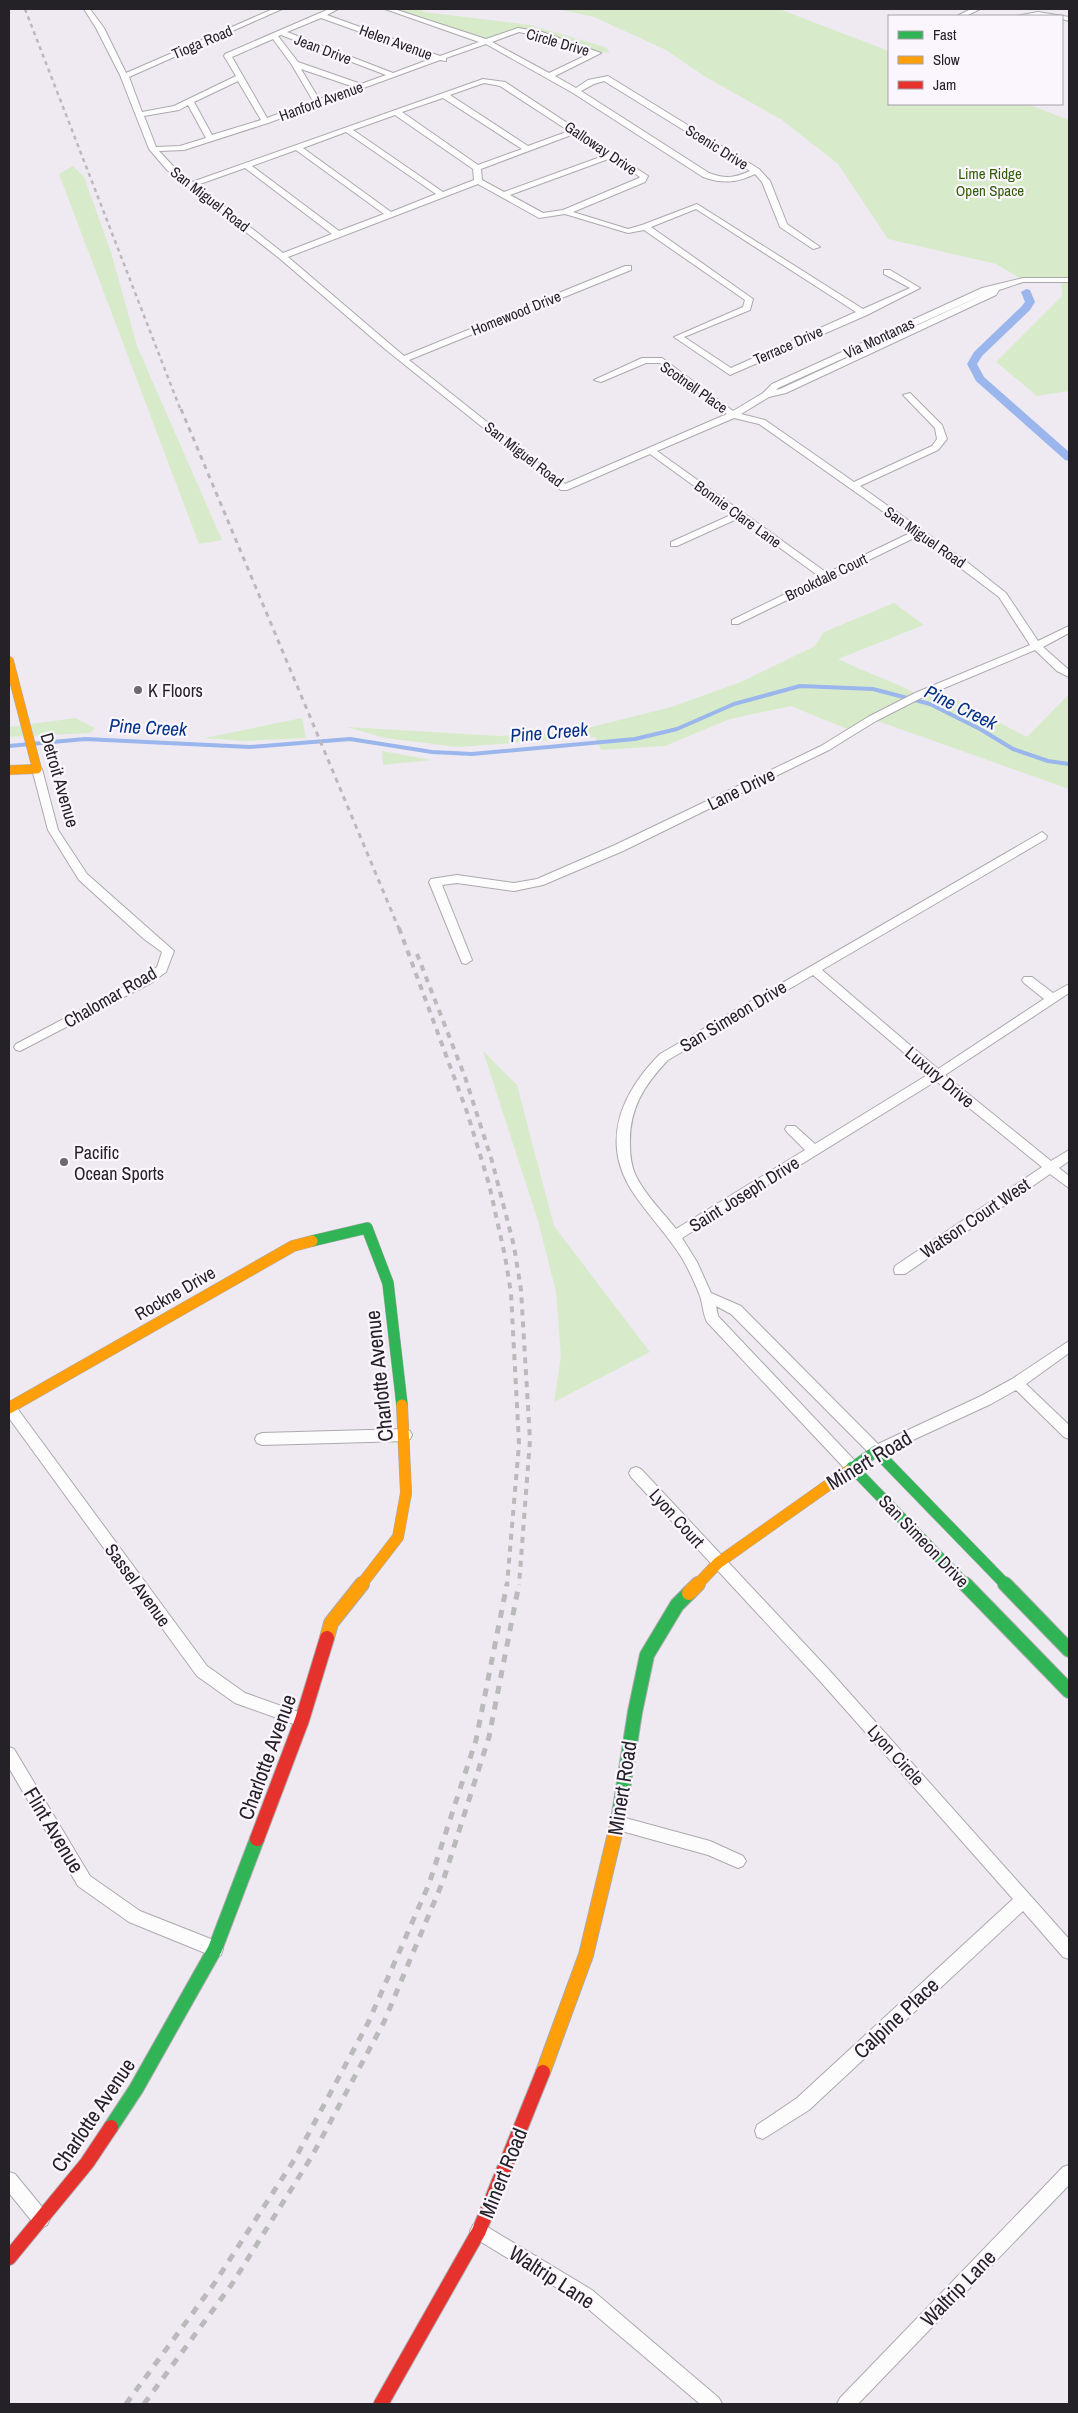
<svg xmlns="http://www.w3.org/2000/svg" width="1078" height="2413" viewBox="0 0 1078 2413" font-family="'Archivo Narrow',sans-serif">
  <rect width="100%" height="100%" fill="#efeaf1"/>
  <path fill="#d7ebca" d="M400 9H420L424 12 530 25 605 47 610 52 597 53 539 34 518 30 487 42 407 16Z
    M558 9H779L889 51V104H1027L1069 120V391L1037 396 996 362 1062 296 1061 280H1023L996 264 888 239 838 164 782 120 704 76 666 50 594 17Z
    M73 166 84 177 111 252 137 346 222 540 199 544 59 174Z
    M894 603 924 625 838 659C865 672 893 681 919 695L935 689 1027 737 1069 694V789L872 719 852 731 791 706 730 719 665 746 601 750 595 737 458 747 385 738 347 727 500 736 579 730 671 707 741 682 815 646 824 632Z
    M75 718 95 728 90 733 9 737V727Z
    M302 718 306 738 244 741 204 738Z
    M382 751 432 760 383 765Z
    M483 1051 517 1085 554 1226 650 1352 554 1402 561 1356 556 1292 538 1221Z"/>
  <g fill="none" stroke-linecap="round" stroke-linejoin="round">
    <path stroke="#9ab6ed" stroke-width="4" d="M9 746 85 739 250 747 350 739 432 752 472 754 635 739 677 729 734 704 800 686 873 689 930 704 980 729 1013 749 1048 761 1069 764"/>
    <path fill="#9ab6ed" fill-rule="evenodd" d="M1026 289 1030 290 1035 302 1030 310 982 356 977 364 984 377 1069 452V461L1065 460 976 381 967 364 974 352 1022 306 1025 302 1021 292Z"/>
    <g stroke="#aca9ae" stroke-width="2">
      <path id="street" d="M84 9H90L104 28 126 73 273 9H282L129 77 142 112 174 106 236 76 224 56 225 54 329 9H338L327 15 440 56 479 42 385 9H394L486 39 518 28 542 32 601 53 555 76 576 88 588 80 608 76 759 169 770 181 787 224 820 247 813 249 780 227 762 182 755 174C736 183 723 184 703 177L573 93 486 44 446 58V61L440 60 268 123 184 150 159 151 173 166 192 182 483 79 505 82 648 176 645 182 573 212 628 229 642 225 697 204 863 309 910 288 884 274V270H890L920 288 867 315 730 375 674 337 743 307 745 300 644 230 628 233 565 214 539 218 478 184 288 257 404 356 625 266H631V270L409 360 565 484 727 414 660 363H646L601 382 594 380 642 358H662L733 411 763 393 772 384 982 288 1023 278H1069V282H1023L999 290 996 295 786 393 769 397 741 414 765 420 854 482 932 446 937 439 935 428 903 395 910 393 942 425 947 439 938 450 860 486 967 562 1006 593 1038 641 1069 626V633L1043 647 1069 670V677L1057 671 1035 650 923 697 876 721 829 750 623 851 543 885 514 891 457 883 442 885 472 960 466 964 462 963 429 882 431 879 457 875 514 883 537 879 615 845 821 746 868 717 915 693 1030 645 999 597 918 536 738 624H732V620L820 577 739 518 677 546H671V542L733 514 650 454 567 490H561L385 349 279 258 167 170 149 149 120 75 96 28ZM321 18 433 58 393 73 287 32ZM519 32 538 36 591 53 549 73 492 42ZM281 35 386 75 361 84 298 62 278 36ZM273 39 292 65 313 101 267 118 232 57ZM301 69 354 87 319 99ZM238 81 261 120 212 135 194 102ZM604 81 750 171C735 178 725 179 709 173L581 91 594 84ZM484 83 500 86 569 131 528 146 450 95ZM443 98 522 149 478 165 402 112ZM188 105 206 138 180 146 156 147 144 116 179 110ZM395 115 473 169 474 180 443 192 353 130ZM346 132 436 194 391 212 303 148ZM574 134 606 155 504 192 482 180 481 169ZM296 150 384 214 339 231 252 166ZM611 158 640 177 639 178 563 210 543 213 510 195ZM245 168 332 234 283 253 197 185ZM696 209 856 312 731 368 684 337 750 310 753 299 651 227ZM989 292 780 389 776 390 778 388ZM734 418 759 424 912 532 827 573 657 451Z
        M971 9H980L966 16H957Z
        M1038 12 1069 17V21L1062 19V16H1016Z
        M37 766 42 769 58 830 87 874 174 951 166 972 151 983 20 1051 16 1050 14 1047 16 1044 143 977 157 967 162 952 144 939 79 880 48 830 32 769Z
        M1042 832 1047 836 1046 839 822 970 938 1069 1044 999 1024 983 1022 980 1024 977H1032L1053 993 1069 984V993L945 1075 1051 1161 1069 1150V1161L1059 1168 1069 1176V1188L1050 1174 905 1274H895L894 1270 895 1266 1042 1167 936 1081 682 1238 697 1262 711 1293 741 1306 878 1444 981 1396 1012 1379 1069 1341V1353L1026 1384 1069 1425V1439L1064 1437 1016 1390 991 1404 876 1457 871 1455 731 1314 716 1306 718 1316 857 1463 859 1467 857 1471 852 1473 847 1471 707 1322C703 1314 703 1305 700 1296 695 1283 689 1270 682 1258 667 1234 647 1214 632 1191 600 1141 622 1092 660 1054ZM813 975 929 1074 815 1144 795 1126H787L785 1129 787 1132 805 1150 676 1229C662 1211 645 1195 635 1174 631 1164 630 1155 630 1144 629 1109 644 1085 668 1060Z
        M9 1402 14 1404 207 1666 245 1693 307 1715 309 1720 307 1725 302 1727 235 1703 197 1676 9 1418Z
        M405 1429 410 1431 412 1435 410 1439 405 1441 262 1445 257 1443 255 1439 257 1435 262 1433Z
        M636 1467 641 1469 830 1671 1069 1939V1959L1063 1957 1023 1911 809 2110 763 2139 757 2137 755 2131 757 2125 797 2098 1013 1899 820 1681 631 1477 629 1473 631 1469Z
        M9 1747 14 1749 90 1876 140 1911 221 1943 223 1949 221 1955 215 1957 129 1922 78 1886 9 1768Z
        M618 1816 710 1841 743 1856 746 1861 743 1866 738 1868 708 1855 618 1830 613 1828 610 1823 613 1818Z
        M1069 2165V2185L858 2404H837L840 2398 1063 2167Z
        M9 2172 15 2174 47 2213 50 2219 47 2225 41 2228 35 2225 9 2193Z
        M479 2222 592 2290 719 2398 722 2404H700L580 2302 473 2237 470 2231 473 2225Z"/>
    </g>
    <g stroke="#aca9ae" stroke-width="12">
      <path id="fast-far1" d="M312 1241 367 1228 388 1283 402 1405
        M852 1467 966 1585
        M848 1471 876 1451 1006 1585"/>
    </g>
    <g stroke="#aca9ae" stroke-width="16">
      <path id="fast" d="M965 1584 1069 1691
        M1005 1584 1069 1650
        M618 1821 635 1712 647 1655 677 1605 689 1593
        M111 2127 136 2089 215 1949 257 1839"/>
    </g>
    <g stroke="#aca9ae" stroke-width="10">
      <path id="slow-far2" d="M9 661 37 769 9 770"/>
    </g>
    <g stroke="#aca9ae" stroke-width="12">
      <path id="slow-far1" d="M9 1408 293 1246 312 1241
        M361 1585 398 1537 406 1493 402 1405
        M697 1585 718 1563 848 1471"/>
    </g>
    <g stroke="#aca9ae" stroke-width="16">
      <path id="slow" d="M689 1593 698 1584
        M327 1638 331 1623 362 1584
        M543 2072 586 1955 618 1821"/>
    </g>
    <g stroke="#aca9ae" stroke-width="16">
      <path id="jam" d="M257 1839 302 1720 327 1638
        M9 2258 87 2163 111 2127
        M381 2404 479 2231 543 2072"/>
    </g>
    <use href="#street" fill="#fdfcfd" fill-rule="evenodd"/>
    <use href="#fast-far1" stroke="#30b455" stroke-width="11"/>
    <use href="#fast" stroke="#30b455" stroke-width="14"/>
    <use href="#slow-far2" stroke="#ff9f0a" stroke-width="9"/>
    <use href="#slow-far1" stroke="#ff9f0a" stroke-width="11"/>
    <use href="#slow" stroke="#ff9f0a" stroke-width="14"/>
    <use href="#jam" stroke="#e5322d" stroke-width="14"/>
    <path stroke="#bab9bb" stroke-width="2.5" stroke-dasharray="4 4" stroke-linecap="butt" d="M25 9 181 411"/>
    <path stroke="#bab9bb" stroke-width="3" stroke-dasharray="5 5" stroke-linecap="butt" d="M181 409 399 929"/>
    <path stroke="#bab9bb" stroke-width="4" stroke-dasharray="6 6" stroke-linecap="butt" d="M399 928 467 1112 489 1184 505 1256 511 1293 519 1444 507 1585
      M417 954 465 1077 492 1161 514 1246 521 1290 530 1440 519 1585"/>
    <path stroke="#bab9bb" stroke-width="5" stroke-dasharray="8 8" stroke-linecap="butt" d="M126 2404 214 2284 296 2157 368 2023 429 1884 476 1740 507 1584
      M144 2404 232 2284 312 2156 384 2022 443 1881 489 1737 519 1584"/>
  </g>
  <g fill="#6c686e" stroke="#fbf6fe" stroke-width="2">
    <circle cx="138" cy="690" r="5"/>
    <circle cx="64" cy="1162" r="5"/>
  </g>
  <g text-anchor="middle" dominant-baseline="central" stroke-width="4.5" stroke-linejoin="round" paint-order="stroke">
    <g font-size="15" fill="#252227" stroke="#fbf6fe">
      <text transform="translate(202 42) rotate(-23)">Tioga Road</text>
      <text transform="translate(396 42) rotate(20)">Helen Avenue</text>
      <text transform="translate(558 42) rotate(16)">Circle Drive</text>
      <text transform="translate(323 49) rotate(21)">Jean Drive</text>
      <text transform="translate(321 101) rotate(-20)">Hanford Avenue</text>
      <text transform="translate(717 147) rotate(32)">Scenic Drive</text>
      <text transform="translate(601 148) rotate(34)">Galloway Drive</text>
      <text transform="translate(210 199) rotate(38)">San Miguel Road</text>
      <text transform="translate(516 313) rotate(-22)">Homewood Drive</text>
      <text transform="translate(879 338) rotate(-25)">Via Montanas</text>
      <text transform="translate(788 345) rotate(-24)">Terrace Drive</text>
      <text transform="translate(694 387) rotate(35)">Scotnell Place</text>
      <text transform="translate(524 454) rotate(38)">San Miguel Road</text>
      <text transform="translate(738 514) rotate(36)">Bonnie Clare Lane</text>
      <text transform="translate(925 537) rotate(35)">San Miguel Road</text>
      <text transform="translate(826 577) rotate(-26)">Brookdale Court</text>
    </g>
    <g font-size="15" fill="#315c05" stroke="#fbf6fe">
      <text x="990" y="173">Lime Ridge<tspan x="990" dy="17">Open Space</tspan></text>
    </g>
    <g font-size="18" fill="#252227" stroke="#fbf6fe" text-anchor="start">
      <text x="148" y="690">K Floors</text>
      <text x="74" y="1152">Pacific<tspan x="74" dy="21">Ocean Sports</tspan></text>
    </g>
    <g font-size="18" fill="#252227" stroke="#fbf6fe">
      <text transform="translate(60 780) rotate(74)">Detroit Avenue</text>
      <text transform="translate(741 789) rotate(-26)">Lane Drive</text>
      <text transform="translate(110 997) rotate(-30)">Chalomar Road</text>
      <text transform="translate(733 1016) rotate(-31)">San Simeon Drive</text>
      <text transform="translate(940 1077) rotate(40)">Luxury Drive</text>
      <text transform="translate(744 1194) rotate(-32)">Saint Joseph Drive</text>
      <text transform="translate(975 1218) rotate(-34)">Watson Court West</text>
      <text transform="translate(175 1293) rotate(-30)">Rockne Drive</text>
      <text transform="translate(677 1518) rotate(48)">Lyon Court</text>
      <text transform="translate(924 1541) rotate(46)">San Simeon Drive</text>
      <text transform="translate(138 1585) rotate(54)">Sassel Avenue</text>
      <text transform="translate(896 1755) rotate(48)">Lyon Circle</text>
    </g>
    <g font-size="19" font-style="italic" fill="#033286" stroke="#fbf6fe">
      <text transform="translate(961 707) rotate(26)">Pine Creek</text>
      <text transform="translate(148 727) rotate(3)">Pine Creek</text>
      <text transform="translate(549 732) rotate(-5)">Pine Creek</text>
    </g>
    <g font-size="21" fill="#252227" stroke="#fbf6fe">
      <text transform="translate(379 1376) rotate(-96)">Charlotte Avenue</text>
      <text transform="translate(869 1460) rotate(-31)">Minert Road</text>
      <text transform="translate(267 1757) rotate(-70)">Charlotte Avenue</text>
      <text transform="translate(622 1788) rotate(-81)">Minert Road</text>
      <text transform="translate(54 1830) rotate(59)">Flint Avenue</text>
      <text transform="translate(896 2018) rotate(-43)">Calpine Place</text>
      <text transform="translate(93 2115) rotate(-56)">Charlotte Avenue</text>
      <text transform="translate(503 2173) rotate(-68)">Minert Road</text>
      <text transform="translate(552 2277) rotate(33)">Waltrip Lane</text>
      <text transform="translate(958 2288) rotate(-46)">Waltrip Lane</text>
    </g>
  </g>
  <rect width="1078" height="2413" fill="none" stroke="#252227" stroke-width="20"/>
  <rect x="888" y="15" width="175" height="90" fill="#fbf6fe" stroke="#a5a1a8"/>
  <rect x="898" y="31" width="25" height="8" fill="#30b455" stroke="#a5a1a8"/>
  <text x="933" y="40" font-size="15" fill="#252227">Fast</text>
  <rect x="898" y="56" width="25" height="8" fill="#ff9f0a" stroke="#a5a1a8"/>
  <text x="933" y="65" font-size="15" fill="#252227">Slow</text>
  <rect x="898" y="81" width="25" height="8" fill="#e5322d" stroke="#a5a1a8"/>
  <text x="933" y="90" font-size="15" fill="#252227">Jam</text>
</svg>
